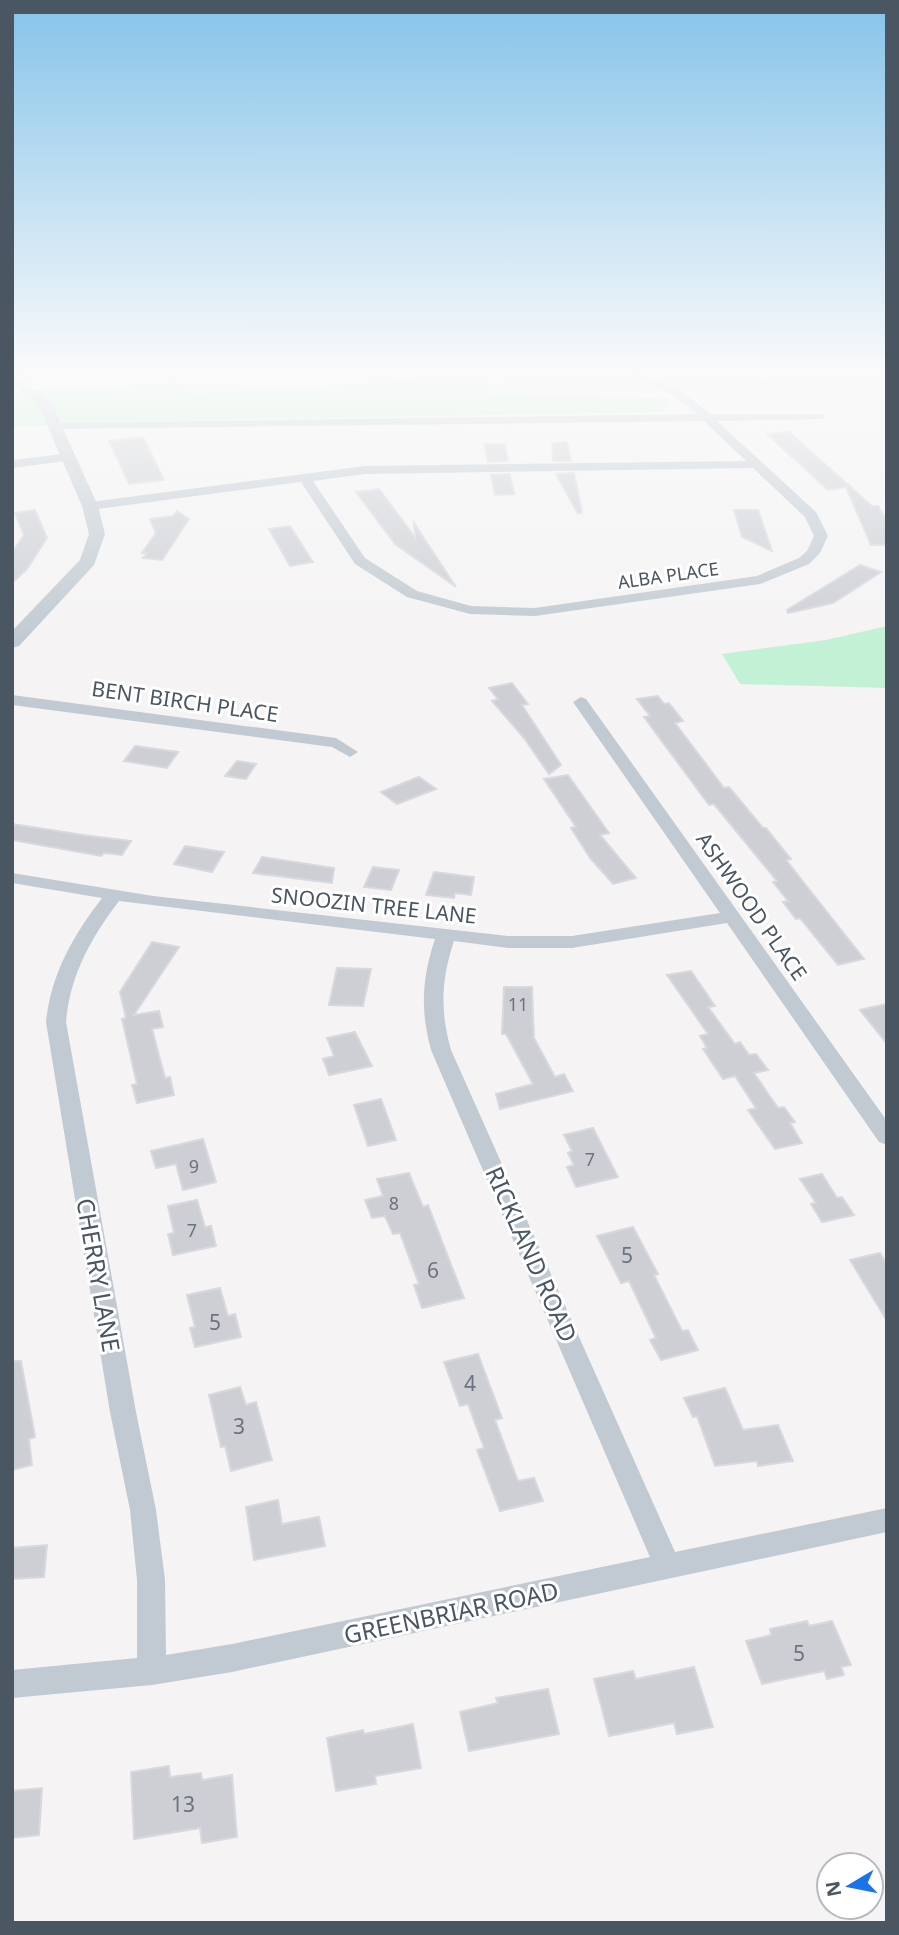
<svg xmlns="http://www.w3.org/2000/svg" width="899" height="1935" viewBox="0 0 899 1935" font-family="'Noto Sans',sans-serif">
  <rect width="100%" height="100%" fill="#f5f3f3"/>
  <path fill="#c3f1d5" d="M490 370H566L487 377 488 393 674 399 664 412 91 422 12 427V392L178 383 193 393 375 383Z
    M746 370H814L825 386 754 387Z
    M887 626V688L740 684 722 654 826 640Z"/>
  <path fill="#cdcfd5" stroke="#d7d9de" stroke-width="2" d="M789 432 872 506H878L887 520V545H871L846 487 828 490 767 434Z
    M143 437 164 480 129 484 109 441Z
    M567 442 571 461H553L552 443Z
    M484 444H505L508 461 488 462Z
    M574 473 582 512 578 514 556 474Z
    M510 474 514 494 495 495 491 475Z
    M379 489 415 537 414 523 456 587 395 544 356 492Z
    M35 510 47 538 27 569 12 583V552L24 535 15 513Z
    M734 510H758L772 551 742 537Z
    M177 511 189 519 162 560 143 558 147 553H142L156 533 150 519 173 516Z
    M290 526 313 562 290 566 269 529Z
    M860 565 881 572 833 603 788 613 787 610Z
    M512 683 528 704 522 705 561 765 549 774 524 738 492 701 498 699 489 688Z
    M658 696 664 704 669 703 683 721 675 723 724 788 729 787 763 828H766L791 859 786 860 864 959 838 965 800 918 796 919 783 902 788 901 773 882 777 881 714 804 709 805 644 717 650 716 637 699Z
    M135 746 178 752 167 768 124 761Z
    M237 761 256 764 246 779 225 776Z
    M568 775 609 833 600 835 636 878 613 884 590 858 571 828 576 827 544 779Z
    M419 777 436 789 397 804 381 792Z
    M12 824 83 835 131 841 122 855 104 853 101 856 12 840Z
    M185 846 224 852 212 872 174 864Z
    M262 857 334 868 332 883 253 873Z
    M373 867 399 870 391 890 364 887Z
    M434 872 474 877 471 895 455 893 454 898 426 895Z
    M152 942 179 947 134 1015 159 1011 163 1027 152 1029 165 1078 170 1077 174 1095 137 1103 132 1085 137 1084 122 1019 126 1018 120 992Z
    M337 968 371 969 363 1006 329 1005Z
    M691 971 715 1006 708 1007 735 1044 740 1042 749 1055 756 1054 768 1070 754 1073 778 1108 784 1107 795 1122 790 1123 802 1143 775 1149 748 1110 756 1108 735 1076 723 1079 703 1049 707 1048 700 1036 708 1034 667 975Z
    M504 987H532L534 1038 555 1077 564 1074 573 1091 500 1109 496 1094 533 1084 506 1034H502Z
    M887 1004V1044L860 1010Z
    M355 1032 372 1066 329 1075 323 1059 334 1056 327 1038Z
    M381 1099 396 1140 368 1146 354 1105Z
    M593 1128 618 1177 576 1187 567 1167 574 1165 568 1153 572 1151 564 1135Z
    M203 1139 216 1182 183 1190 176 1164 156 1168 151 1151Z
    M409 1173 423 1207 428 1205 464 1298 422 1308 414 1285 419 1284 400 1233 393 1234 385 1216 372 1218 365 1200 383 1196 377 1179Z
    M822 1174 837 1198 842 1197 854 1215 822 1222 811 1204 816 1203 800 1179Z
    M197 1200 205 1227 211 1226 216 1246 173 1255 168 1234 174 1233 168 1206Z
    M633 1227 658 1274 654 1275 682 1331 688 1330 698 1350 661 1360 650 1340 656 1338 629 1281 621 1283 597 1236Z
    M880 1253 887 1264V1321L850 1260Z
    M220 1288 228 1316 235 1314 241 1337 195 1347 190 1328 195 1327 187 1295Z
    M478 1354 502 1418 495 1420 518 1481 534 1478 543 1501 500 1511 477 1450 484 1448 468 1404 460 1406 444 1362Z
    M12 1361H21L35 1437 29 1439 32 1465 12 1470Z
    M240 1387 246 1405 256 1402 272 1460 231 1471 225 1446 221 1447 209 1395Z
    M725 1388 743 1430 778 1425 793 1461 758 1466 757 1461 715 1466 697 1416 693 1417 684 1398Z
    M278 1500 282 1524 319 1517 325 1546 254 1560 246 1507Z
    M47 1545 44 1577 12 1579V1548Z
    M807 1621 809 1626 832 1621 851 1665 841 1667 844 1675 827 1679 824 1671 762 1684 746 1641 771 1635 770 1629Z
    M694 1667 713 1727 677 1734 674 1723 609 1736 594 1679 633 1671 636 1679Z
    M548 1689 559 1734 469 1751 460 1712 498 1703 496 1698Z
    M413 1724 421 1768 375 1776 376 1784 336 1791 327 1738 363 1730 364 1734Z
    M169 1766 170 1777 201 1773 202 1780 232 1775 237 1837 202 1843 200 1828 134 1839 131 1772Z
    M42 1788 39 1835 12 1838V1791Z"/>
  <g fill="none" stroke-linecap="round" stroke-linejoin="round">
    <path fill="#c1cad2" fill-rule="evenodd" d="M29 370H49L12 379V373Z
      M633 373C668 382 683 389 710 414H825V418L821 419 717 421 816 512 828 536 820 553 809 564 760 584 535 616 470 614 407 597 355 564 301 482 90 510 84 506 90 502 365 466 746 461 704 421 57 429 51 426 57 423 697 414C675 394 657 386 629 378V374ZM753 468 805 517 814 536 807 551 799 558 757 576 535 608 471 606 417 591 365 558 313 481 365 474Z
      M70 453 74 454V460L12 468V460Z
      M12 695 336 738 358 752 350 757 332 747 12 705Z
      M581 697 586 699 887 1121V1145L879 1142 727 923 572 948H508L454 941C441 980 440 1011 451 1050L675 1552 887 1508V1532L232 1672 152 1685 12 1698V1670L137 1658V1580L130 1510 110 1412 46 1022C51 974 73 936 102 898L12 883V873L153 896 508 936H572L720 913 573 702ZM119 901 435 939C422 978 420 1010 431 1050L650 1557 232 1644 166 1655 165 1580 156 1510 136 1412 66 1022C70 975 91 938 119 901Z"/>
    <path fill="#c1cad2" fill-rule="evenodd" d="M12 373 51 402 98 506 105 534 94 565 19 646 12 648V631L80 560 89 534 82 506 38 404 12 384Z"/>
  </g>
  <linearGradient id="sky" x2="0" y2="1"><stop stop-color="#85c3ea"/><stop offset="0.58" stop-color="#fafafa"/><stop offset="1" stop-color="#fafafa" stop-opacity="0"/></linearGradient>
  <rect width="899" height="640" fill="url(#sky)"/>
  <g text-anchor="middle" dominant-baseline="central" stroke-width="6" stroke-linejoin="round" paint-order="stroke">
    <g font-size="18" fill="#4a5661" stroke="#fff">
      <text transform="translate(668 575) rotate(-8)">ALBA PLACE</text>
    </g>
    <g font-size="18" fill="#6b747e">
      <text x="518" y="1004">11</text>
      <text x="590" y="1159">7</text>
      <text x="194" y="1166">9</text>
      <text x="394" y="1203">8</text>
      <text x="192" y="1230">7</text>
    </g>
    <g font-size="21" fill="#4a5661" stroke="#fff">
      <text transform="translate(185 701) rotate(8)">BENT BIRCH PLACE</text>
      <text transform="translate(374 905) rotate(6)">SNOOZIN TREE LANE</text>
      <text transform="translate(752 906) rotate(55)">ASHWOOD PLACE</text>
    </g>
    <g font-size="21" fill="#6b747e">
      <text x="627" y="1255">5</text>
      <text x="433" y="1270">6</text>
      <text x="215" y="1322">5</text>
      <text x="470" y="1383">4</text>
      <text x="239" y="1426">3</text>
      <text x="799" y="1653">5</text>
      <text x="183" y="1804">13</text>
    </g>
    <g font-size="24" fill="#4a5661" stroke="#fff">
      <text transform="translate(532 1254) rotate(66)">RICKLAND ROAD</text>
      <text transform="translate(99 1275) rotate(80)">CHERRY LANE</text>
      <text transform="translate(451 1612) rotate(-12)">GREENBRIAR ROAD</text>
    </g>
  </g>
  <rect width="899" height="1935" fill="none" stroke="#4a5661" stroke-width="28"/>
  <g transform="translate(850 1886) rotate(260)"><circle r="33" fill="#ffffff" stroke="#b7bbc0" stroke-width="2"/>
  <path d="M0-5L12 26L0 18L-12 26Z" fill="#1a73e8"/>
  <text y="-10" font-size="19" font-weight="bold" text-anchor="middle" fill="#4a5661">N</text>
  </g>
</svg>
